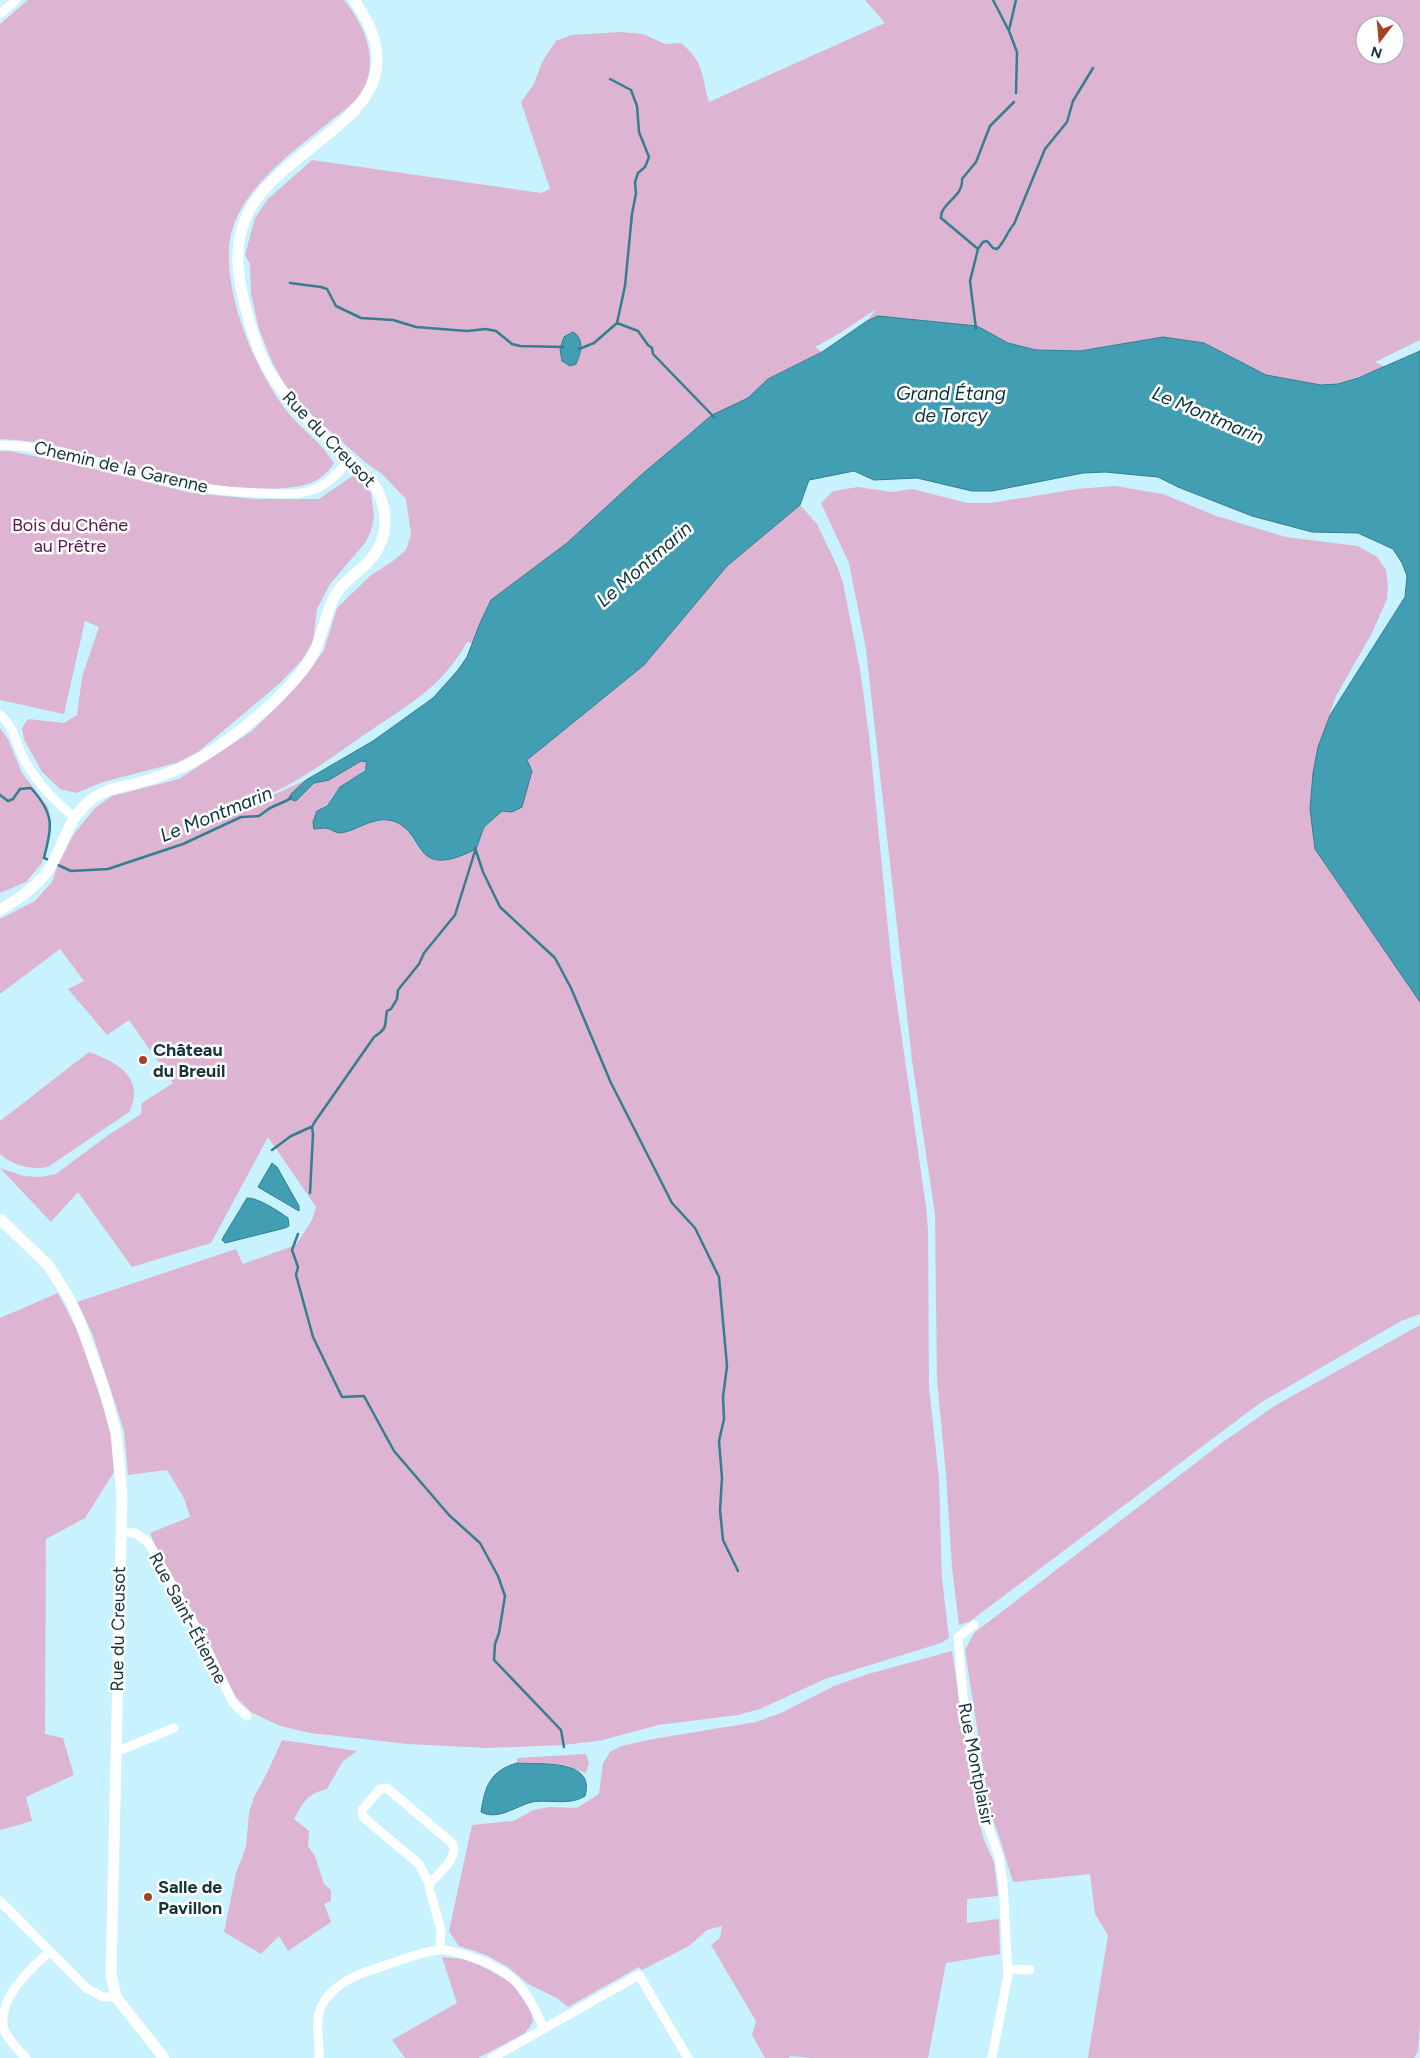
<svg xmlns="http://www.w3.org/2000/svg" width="1420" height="2058" viewBox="0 0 1420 2058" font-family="Figtree,sans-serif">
  <rect width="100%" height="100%" fill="#c7f2fe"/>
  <path fill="#ddb4d2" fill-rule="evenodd" d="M28 0H344C362 22 376 51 367 80 362 100 341 112 327 124 289 155 232 195 229 248 226 301 256 371 288 413 297 424 310 434 320 445 325 450 329 457 334 463 329 472 318 481 308 484 270 495 206 485 167 477 131 469 97 455 61 447 40 442 21 440 0 439V24Z
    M865 0H1420V340L1375 362 1385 367 1338 384 1321 385 1266 375 1204 343 1163 337 1080 351 1036 350 1008 343 976 326 878 316 867 321 876 309 840 333 815 347 822 352 768 379 748 398 712 415 687 435 567 543 492 600 480 623 473 643 467 642C441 689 406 706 364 735 329 759 289 790 249 802 241 805 232 806 223 808L221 815 249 806 306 780 291 794 296 801 314 783 329 780 361 761 368 762C363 777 349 778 339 788 329 798 331 804 317 811L326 828 339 833 370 822 388 820 404 826 421 852 476 849 484 827 502 811H512L527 760 644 665 727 566 800 505 817 524 837 566 843 583 860 669 869 735 892 969 926 1207 928 1231 929 1387 939 1479 942 1579 949 1638 941 1643 825 1679 760 1709 738 1715 658 1725 603 1740 564 1745 487 1748 408 1744 310 1733 280 1726 251 1712 236 1697 155 1545 150 1533 190 1517 184 1498 167 1470 128 1475 124 1431 92 1333 77 1302 236 1249 243 1264 296 1245 312 1220 316 1207 268 1137 211 1243 132 1267 78 1192 51 1222 0 1168 23 1176 41 1177 56 1174 107 1136 141 1114 142 1103 173 1083 129 1020 107 1035 68 989 84 981 60 949 0 994V919L35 901 52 882 59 862 74 834 95 808 112 796 179 779 252 731 285 699 308 673 324 650 337 608 370 576 393 561 406 550 411 534 406 499 382 474 365 462 315 418 285 385 273 364 259 329 251 294 250 264 245 255 255 218 268 199 312 160 541 193 550 189 521 102 534 84 542 62 556 41 571 35 622 32 643 34 665 44 681 43C705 63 701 75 709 102L885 23ZM1365 25H1395V55H1365Z
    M0 451H9L78 465 191 493 255 499H319L354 475 371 493 374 516 371 531 365 543 330 584 317 609 313 642 302 660 280 683 198 752 176 763 103 782 76 793 60 789 42 772 24 739 22 728 28 719 64 723 77 715 82 677 99 627 85 621 64 714 0 700Z
    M1115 486 1163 494 1216 516 1286 537 1358 546 1377 557 1386 570 1388 586 1387 599 1372 633 1336 696 1318 747 1315 849 1420 1002V1314L1401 1321 1260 1403 969 1622 959 1625 952 1567 946 1475 937 1379 935 1214 912 1060 866 649 849 563 821 503 833 491 858 487 892 492 912 489 967 503H991L1077 489Z
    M0 728 8 739 22 773 48 807 51 826 42 863 26 882 0 893Z
    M89 1052C117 1062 146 1078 129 1112L48 1167C30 1170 14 1166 0 1154V1121Z
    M58 1293 78 1332 101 1400 111 1434 114 1472 85 1518 46 1539 45 1734 63 1738 74 1775 26 1797 32 1821 0 1830V1318Z
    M1420 1325V2023L1418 2051 1414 2058H1088L1108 1935 1095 1914 1090 1874 1013 1882 999 1836 990 1812 965 1650 974 1633 1223 1442 1276 1405Z
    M952 1651 975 1806 984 1840 994 1862 998 1896 967 1899V1923L999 1919 1000 1954 946 1963 928 2058H811L791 2056 788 2058H765L752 2035 756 2021 711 1945 720 1938 722 1926 707 1930 689 1946 642 1970 639 1967 568 2007 557 1998 528 1984 508 1967 486 1955 459 1946 449 1931 472 1825 513 1821 534 1810 549 1807 577 1808 599 1794 603 1763 610 1752 621 1746 653 1739 756 1722 781 1713 834 1686 868 1674Z
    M282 1740 357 1751 343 1761 327 1789C307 1794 304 1801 294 1819L309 1831 308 1846 315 1856 324 1884 331 1890V1901L324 1904 331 1922 288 1951 279 1936 261 1954 224 1932 236 1873 246 1847 249 1813 254 1797 267 1773Z
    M586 1754 589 1763 586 1773 565 1765 517 1763V1758Z
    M442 1957 463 1959 480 1965 512 1983 531 2011 533 2022 525 2033 478 2058H405L392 2040 457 2003Z"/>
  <path fill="#419eb3" stroke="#347e8f" d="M878 316 977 326 1008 343 1036 350 1080 351 1163 337 1204 343 1266 375 1321 385 1338 384 1358 378 1420 351V1002L1315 849 1310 809 1313 773 1318 747 1330 715 1405 597 1407 576 1402 563 1393 549 1358 533 1312 532 1252 516 1178 487 1158 477 1105 472 1083 473 992 491H972L917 478 874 480 854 471 809 480 800 505 727 566 644 665 527 760 532 771 522 807 512 812 502 811 484 827 476 849C407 884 428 826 388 820 370 818 354 832 340 833 335 833 330 828 325 828 321 828 317 829 314 829L313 822 317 811 327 806 340 787 365 771 367 762 361 761 329 780 314 783 296 801 289 799 291 794 306 780 373 741 433 698 458 670 467 657 480 623 491 600 567 543 640 476 712 415 748 398 768 379 822 352 867 321Z
    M573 332C585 339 581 353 576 364L570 366 562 361 560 349 564 337Z
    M272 1163 277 1167 299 1206V1211L258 1187Z
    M247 1198C257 1197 280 1212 288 1218L289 1226 285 1228 225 1243 222 1240 224 1236Z
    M517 1763C540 1765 596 1758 585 1796 569 1806 551 1799 532 1802 516 1806 498 1821 481 1812 485 1786 490 1771 517 1763Z"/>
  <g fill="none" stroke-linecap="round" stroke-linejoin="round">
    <path stroke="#347e8f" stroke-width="2.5" d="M993 0 1009 31 1017 52 1016 93
      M1009 30 1016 0
      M978 249 983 242 987 241 993 248 997 249C1004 243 1007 232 1014 224L1045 149 1067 122 1073 101 1093 68
      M290 283 321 287 327 289 336 306 361 318 393 320 416 327 467 331 486 329 496 331 512 344 520 346 563 347
      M617 323 638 331 648 345 652 348 653 354 714 417
      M976 329 970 281 978 249 941 218C940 203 964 197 962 179L976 162 990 126 1014 102
      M579 349 594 343 617 323 625 286 632 214 636 193 635 182 638 173 645 167 649 157 639 132 637 106 631 90 610 79
      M0 795 8 801 13 799 20 789 31 788C55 815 52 825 44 858L49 860
      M475 848 483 872 500 907 555 958 571 988 611 1083 672 1203 695 1228 719 1277 727 1366 723 1397 724 1419 719 1441 722 1478 720 1510 723 1540 738 1571
      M56 864 71 871 108 869 183 844 241 817 259 816 270 808 288 800 291 797
      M272 1150 291 1136 311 1127
      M310 1193 313 1134 312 1127 314 1123 374 1037C389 1027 384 1026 387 1011L391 1009 397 999 398 990 419 964 424 953 455 915 475 851
      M298 1234 292 1250 298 1267 296 1275 313 1337 342 1397 364 1396 394 1451 449 1515 480 1543 498 1576 505 1596 499 1633 495 1644 494 1660 561 1730 564 1747"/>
    <path stroke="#fff" stroke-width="9" d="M0 14 16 0
      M0 445C52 445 99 464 149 477 185 487 224 492 262 493 279 494 299 496 315 489 329 484 340 470 350 460
      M0 715C14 726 16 744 24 759 37 783 53 801 75 817
      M121 1532 135 1533 148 1542 200 1634 229 1695 234 1704 247 1716
      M974 1625 958 1637 963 1696 981 1806 999 1857 1003 1883 1008 1975 992 2058
      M116 1752 174 1728
      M429 1884C439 1873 458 1859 453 1844L387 1788 380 1789 362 1810 363 1817 419 1864 429 1884 430 1891 441 1930 440 1949
      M0 1901 86 1988 103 1997H116
      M1008 1969 1030 1970
      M26 2058C18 2049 7 2039 3 2027 0 1995 29 1971 49 1952
      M319 2058C320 2042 314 2020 322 2005 334 1983 358 1974 380 1967 400 1961 418 1952 439 1950 448 1949 459 1953 468 1956 513 1970 526 1987 544 2029
      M492 2058 639 1975 688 2058"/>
    <path stroke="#fff" stroke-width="11" d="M0 910C18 899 37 887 49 869 65 844 66 820 92 799 106 789 122 787 138 783 156 778 174 772 191 763 229 743 297 689 315 650 324 631 326 608 338 591 347 578 361 571 371 559 389 537 389 510 375 486 342 448 299 419 272 376 259 356 252 332 246 309 239 283 234 255 242 228 269 138 438 118 354 0
      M0 1219 49 1266 70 1300 78 1317 104 1388 116 1433 122 1496 111 1974 116 1997 164 2058"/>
  </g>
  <g fill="#aa4125" stroke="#fff" stroke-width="2">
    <circle cx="143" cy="1060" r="5"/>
    <circle cx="148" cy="1897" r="5"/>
  </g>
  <g text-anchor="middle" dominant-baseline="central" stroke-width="5" stroke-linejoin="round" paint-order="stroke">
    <g font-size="18" fill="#14333b" stroke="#fff">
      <text transform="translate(329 439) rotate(46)">Rue du Creusot</text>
      <text transform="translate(121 467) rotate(13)">Chemin de la Garenne</text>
      <text transform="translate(188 1618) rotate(62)">Rue Saint-Étienne</text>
      <text transform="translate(118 1629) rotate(-89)">Rue du Creusot</text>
      <text transform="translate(976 1764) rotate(79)">Rue Montplaisir</text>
    </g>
    <g font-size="18" fill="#59144d" stroke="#fff">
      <text x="70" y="525">Bois du Chêne<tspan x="70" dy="21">au Prêtre</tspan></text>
    </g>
    <g font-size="18" font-weight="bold" fill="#14333b" stroke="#fff" text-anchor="start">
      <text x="153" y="1050">Château<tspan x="153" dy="21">du Breuil</tspan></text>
      <text x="158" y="1887">Salle de<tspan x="158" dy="21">Pavillon</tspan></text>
    </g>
    <g font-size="19" font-style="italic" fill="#07343d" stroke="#fff">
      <text x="951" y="393">Grand Étang<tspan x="951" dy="22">de Torcy</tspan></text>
      <text transform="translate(1208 415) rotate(23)">Le Montmarin</text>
      <text transform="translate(644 564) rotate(-41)">Le Montmarin</text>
      <text transform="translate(216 814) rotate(-22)">Le Montmarin</text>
    </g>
  </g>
  <g transform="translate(1380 40) rotate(196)"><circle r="24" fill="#ffffff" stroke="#a1adb1"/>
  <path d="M0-4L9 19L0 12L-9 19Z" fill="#aa4125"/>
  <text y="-8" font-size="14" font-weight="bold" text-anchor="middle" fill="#14333b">N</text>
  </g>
</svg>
